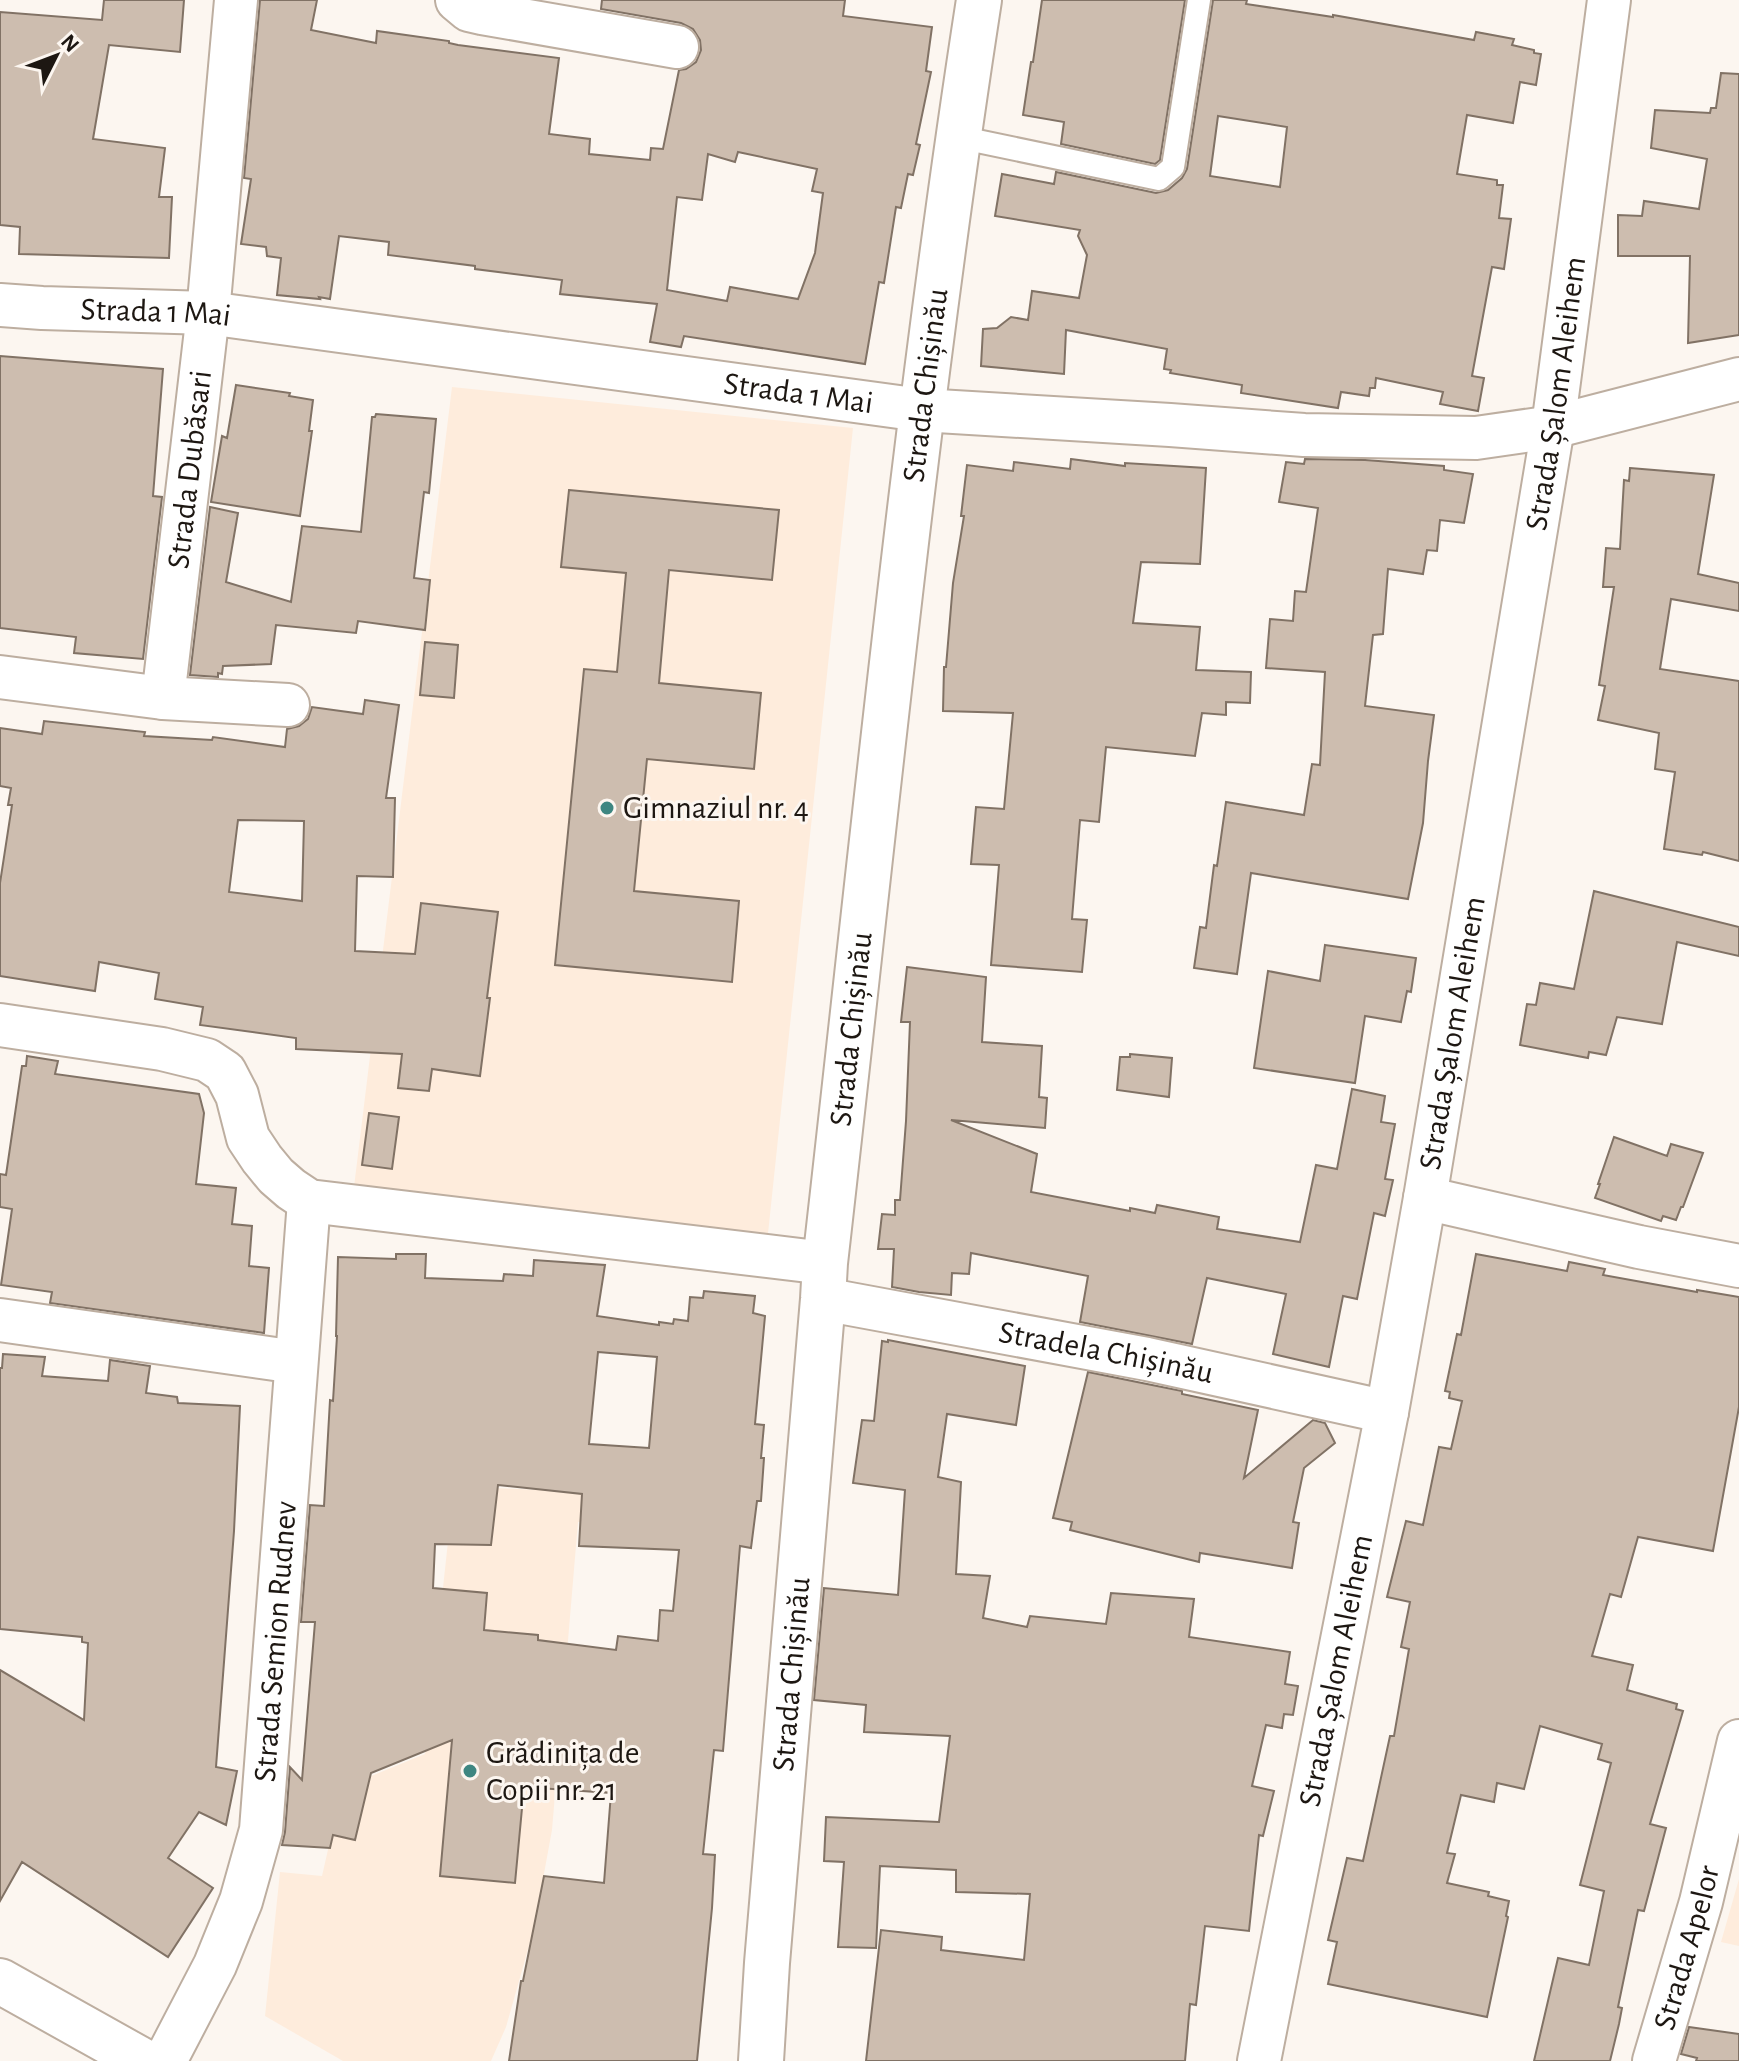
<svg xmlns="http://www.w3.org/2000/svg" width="1739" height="2061" viewBox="0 0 1739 2061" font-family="'Alegreya Sans',sans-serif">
  <rect width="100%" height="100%" fill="#fcf6f0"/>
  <path fill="#feecdc" d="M452 387 853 428 767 1243 354 1187Z
    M454 1486 752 1500 578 1522 552 1830 534 1928 506 2027 491 2061H343L265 2016 280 1872 322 1876 342 1788 425 1754Z
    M1739 1879V1946L1721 1942Z"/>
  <path fill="#cdbdaf" stroke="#817265" stroke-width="2" fill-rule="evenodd" d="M104 0H184L180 52 109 45 93 139 165 148 159 197H172L169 258 19 254 20 227 0 225V12L102 20Z
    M260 0H317L311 30 376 43 377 31 449 41V43L458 45 559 58 549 134 590 139 589 154 650 160 651 148 663 149 679 70 686 69 696 62 701 50 700 40 693 29 681 23 601 9 602 0H845L843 16 932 27 926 71 931 72 916 144 920 145 913 175 908 174 901 208 896 207 884 283 879 282 865 364 684 336 681 347 650 342 657 304 560 294 562 280 475 269V266L388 255 389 242 339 236 330 299 319 297 320 299 277 295 281 258 267 256 266 247 241 244 251 179 244 178ZM738 152 817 169 812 191 823 193 815 253 798 299 730 287 727 301 667 290 677 197 702 200 708 154 735 162Z
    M1042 0H1185L1160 160 1155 164 1061 144 1064 122 1023 115 1031 62H1033Z
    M1213 0H1247L1246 4 1333 17V15L1474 40 1476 32 1514 39 1512 45 1534 50V53L1541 54 1536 85 1520 82 1513 123 1467 115 1457 174 1497 180V185H1503L1499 218 1511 219 1504 269 1492 267 1472 376 1484 378 1478 411 1440 404 1443 392 1376 378 1375 388H1370L1369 396 1341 392 1338 408 1241 393 1242 385 1170 373 1171 370 1164 369 1167 349 1066 330 1064 374 981 366 983 329 997 328 1011 317 1028 320 1032 291 1079 298 1087 255 1078 236 1080 230 995 216 1002 174 1054 184 1056 172 1156 193 1168 190 1182 178 1187 169ZM1218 116 1287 127 1280 187 1210 176Z
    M1721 73 1739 74V335L1688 343 1690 256H1618V215L1642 216 1644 201 1699 209 1707 159 1651 148 1655 110 1710 113 1711 108H1716Z
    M0 356 163 369 153 496 162 497 143 659 74 653 76 637 0 628Z
    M236 385 290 393 289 396 313 400 309 431H312L300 516 211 502 222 436 227 438Z
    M376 414 436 419 429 493 424 492 414 578 430 580 425 630 358 621 356 633 276 625 271 664 223 666 222 674 218 673V677L190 675 210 507 238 513 226 582 291 602 302 526 361 532 372 417H375Z
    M1071 459 1125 466V463L1206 468 1200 564 1141 562 1133 623 1200 627 1196 670 1251 672 1250 703 1226 702V715L1202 713 1195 756 1106 747 1099 822 1080 820 1072 919 1087 920 1082 972 991 965 999 865 971 864 976 807 1004 809 1013 713 943 711 944 667H946L953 583 964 516H961L967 465 1013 471 1014 462 1070 469Z
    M1305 459 1365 460 1444 466V470L1473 474 1464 523 1440 520 1437 551 1427 550 1423 574 1388 569 1383 634 1373 635 1365 706 1434 715 1428 761 1423 823 1408 899 1251 873 1237 974 1194 968 1200 927 1206 928 1214 865 1217 866 1226 802 1304 815 1312 764 1320 765 1325 672 1266 668 1270 619 1293 621 1295 591 1306 592 1318 508 1279 502 1286 462 1304 464Z
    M1630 468 1714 475 1698 574 1739 583V611L1671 599 1660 669 1739 681V861L1703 852 1702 855 1664 849 1675 772 1655 769 1659 733 1598 720 1605 686 1599 685 1614 587H1603L1606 548 1620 549 1624 480 1629 481Z
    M569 490 779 510 772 580 669 570 659 683 761 693 754 769 647 759 634 891 739 901 732 982 555 965 584 669 617 672 626 573 561 567Z
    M425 642 458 645 454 698 420 695Z
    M365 700 399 705 386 798H395L393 877 357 876 355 951 415 954 421 903 498 912 487 998H490L480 1076 432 1069 429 1091 398 1088 402 1054 296 1049V1038L200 1025 203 1007 155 999 159 973 99 962 95 991 0 976V883L12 805H8L11 788 0 786V728L42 734 44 721 145 732 144 736 212 740 213 737 285 747 287 729 299 726 308 719 312 707 363 714ZM238 820 304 821 302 901 229 892Z
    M1594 891 1739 927V956L1677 942 1662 1024 1617 1017 1606 1055 1589 1052 1588 1058 1520 1045 1527 1004 1536 1005 1540 983 1574 989Z
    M1325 945 1416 958 1411 992 1407 991 1401 1022 1365 1016 1355 1083 1254 1068 1268 971 1320 981Z
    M907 967 986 977 982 1042 1042 1046 1039 1097 1047 1098 1045 1128 951 1120 1037 1154 1031 1192 1130 1211V1208L1155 1213 1157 1205 1219 1217 1217 1229 1300 1242 1316 1165 1337 1169 1352 1089 1385 1096 1381 1122 1395 1124 1385 1179 1393 1180 1385 1216 1374 1213 1357 1299 1343 1296 1329 1367 1273 1354 1286 1294 1207 1278 1192 1344 1080 1322 1088 1276 971 1253 969 1274 952 1273 951 1295 919 1292 892 1287 894 1249H878L882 1214 895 1215V1200H900L906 1121 910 1022H901Z
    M1130 1054 1172 1058 1169 1097 1117 1090 1120 1057H1130Z
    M27 1056 58 1061 55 1074 199 1094 204 1113 196 1184 236 1188 232 1224 252 1226 249 1266 269 1268 264 1333 50 1303 52 1292 1 1285 12 1209 0 1207V1174L6 1175 22 1066H26Z
    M369 1113 399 1117 392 1169 362 1165Z
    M1614 1137 1667 1156 1671 1144 1703 1153 1683 1207H1681L1676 1220 1663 1216 1661 1221 1595 1198 1600 1184H1598Z
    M396 1254H426L425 1278 503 1281 504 1274 533 1276 534 1260 605 1265 597 1316 659 1325V1322L673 1324 674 1319 688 1321 690 1297 703 1298 704 1291 755 1296 753 1313 765 1316 755 1424 764 1425 761 1458H764L761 1501H757L751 1548 740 1546 723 1751 714 1750 703 1854 715 1855 712 1908 697 2061H509L521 1981H523L544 1876 604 1883 611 1793 524 1787 515 1883 440 1876 452 1740 371 1773 355 1840 333 1835 330 1848 282 1845 285 1832 290 1767 302 1780 315 1622H301L310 1505 324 1506 330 1400 333 1401 337 1336H336L338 1257 396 1259ZM598 1352 657 1357 649 1448 589 1444ZM498 1485 582 1494 579 1546 679 1550 673 1611 660 1610 658 1641 618 1636 616 1650 538 1640V1635L484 1630 487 1593 433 1588 435 1544 491 1545Z
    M1476 1254 1567 1271 1569 1262 1605 1269 1603 1275 1697 1292V1290L1739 1297V1407L1713 1551 1638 1537 1621 1597 1610 1594 1592 1656 1633 1665 1627 1690 1677 1704 1676 1709 1683 1711 1650 1824 1666 1828 1644 1911 1638 1910 1618 2007 1622 2008 1619 2024 1610 2061H1534L1558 1958 1589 1965 1604 1891 1580 1885 1611 1763 1598 1759 1602 1744 1540 1726 1524 1789 1497 1783 1494 1802 1461 1795 1447 1853 1455 1854 1447 1883 1489 1892 1488 1896 1509 1901 1506 1916 1508 1917 1487 2017 1328 1984 1337 1942 1328 1940 1347 1858 1363 1861 1390 1736H1394L1409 1649 1401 1647 1410 1602 1387 1597 1406 1521 1423 1525 1439 1447 1451 1449 1462 1401 1449 1398 1450 1392 1445 1391 1457 1334 1461 1335Z
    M888 1340 1025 1366 1016 1425 947 1414 938 1477 961 1482 956 1574 990 1576 983 1618 1027 1627 1030 1616 1106 1624 1111 1593 1194 1599 1189 1637 1290 1652 1285 1684 1298 1686 1293 1715 1284 1714 1282 1728 1266 1725 1252 1786 1274 1791 1263 1836 1259 1835 1249 1931 1205 1926 1196 2005 1190 2004 1185 2061H866L881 1930 942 1937 941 1950 1024 1960 1030 1894 956 1892V1870L880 1866 876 1948 838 1947 844 1862 824 1861 826 1817 939 1822 950 1736 864 1732 866 1705 814 1700 824 1588 898 1595 905 1490 853 1483 862 1420 874 1421 882 1341 888 1342Z
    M3 1354 45 1357 42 1376 108 1381 110 1360 150 1366 146 1393 177 1397 178 1403 240 1406 234 1531 216 1767 237 1771 226 1825 199 1812 168 1858 213 1888 168 1957 22 1862 0 1901V1670L84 1720 88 1643 82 1642V1637L0 1629V1368H2Z
    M1088 1372 1142 1383 1182 1391V1394L1258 1410 1244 1478 1313 1420 1325 1423 1335 1443 1304 1468 1293 1522 1299 1523 1292 1568 1200 1553 1199 1562 1070 1530 1072 1522 1053 1518Z
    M1689 2027 1739 2034V2061H1696L1697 2058 1681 2054Z"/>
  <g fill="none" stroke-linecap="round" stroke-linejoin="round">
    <g stroke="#bdaea0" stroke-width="26">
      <path id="lane" d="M958 137 1159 179 1173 167 1199 0"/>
    </g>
    <g stroke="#bdaea0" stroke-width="46">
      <g id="street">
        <path d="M457 0 469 10 482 13 677 47"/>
        <path id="s1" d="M0 305 42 308 208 313 921 410 1170 425 1304 435 1476 438 1553 427 1739 379"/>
        <path d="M0 677 163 698 288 705"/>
        <path id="s2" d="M163 698 208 313 236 0"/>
        <path d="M0 1025 162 1049 207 1060 225 1072 237 1095 248 1138 262 1159 276 1176 291 1189 309 1201 825 1263"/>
        <path d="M1425 1198 1639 1247 1739 1266"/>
        <path id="s3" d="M823 1299 1147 1359 1387 1412"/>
        <path d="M0 1320 296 1362"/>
        <path id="s4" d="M165 2061 215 1965 241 1901 261 1830 309 1201"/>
        <path id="s5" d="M1259 2061 1387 1412 1425 1198 1553 427 1609 0"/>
        <path id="s6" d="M1654 2061 1701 1902 1739 1741"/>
      </g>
    </g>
    <g stroke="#bdaea0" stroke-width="48">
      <g id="secondary">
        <path d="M0 1981 143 2061"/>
        <path id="s7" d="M761 2061 767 1963 823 1299 825 1263C873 842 914 419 979 0"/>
      </g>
    </g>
    <use href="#lane" stroke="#fff" stroke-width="22"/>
    <use href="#street" stroke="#fff" stroke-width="42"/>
    <use href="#secondary" stroke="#fff" stroke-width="44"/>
  </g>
  <g fill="#3e8681" stroke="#fcf6f0" stroke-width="3">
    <circle cx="607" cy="808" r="8"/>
    <circle cx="470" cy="1771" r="8"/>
  </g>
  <g text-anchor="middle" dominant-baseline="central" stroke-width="6" stroke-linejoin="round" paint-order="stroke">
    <g font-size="32" fill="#1d1712" stroke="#fcf6f0">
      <text stroke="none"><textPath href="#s1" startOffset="156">Strada 1 Mai</textPath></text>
      <text stroke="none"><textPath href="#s7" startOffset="1684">Strada Chișinău</textPath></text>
      <text stroke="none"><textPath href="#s1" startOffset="804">Strada 1 Mai</textPath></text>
      <text stroke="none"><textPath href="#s5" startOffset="1694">Strada Șalom Aleihem</textPath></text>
      <text stroke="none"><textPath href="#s2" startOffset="230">Strada Dubăsari</textPath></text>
      <text stroke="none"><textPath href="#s7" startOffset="1036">Strada Chișinău</textPath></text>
      <text stroke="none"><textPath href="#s5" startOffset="1046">Strada Șalom Aleihem</textPath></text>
      <text stroke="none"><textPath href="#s3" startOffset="288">Stradela Chișinău</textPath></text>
      <text stroke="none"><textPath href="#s4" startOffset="440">Strada Semion Rudnev</textPath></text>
      <text stroke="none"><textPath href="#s5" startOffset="398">Strada Șalom Aleihem</textPath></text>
      <text stroke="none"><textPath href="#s7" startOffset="388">Strada Chișinău</textPath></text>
      <text stroke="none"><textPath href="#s6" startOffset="118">Strada Apelor</textPath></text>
    </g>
    <g font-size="32" fill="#1d1712" stroke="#fcf6f0" text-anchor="start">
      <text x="623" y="808">Gimnaziul nr. 4</text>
      <text x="486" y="1753">Grădinița de<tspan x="486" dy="37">Copii nr. 21</tspan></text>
    </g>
  </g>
  <g transform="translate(56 56) rotate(48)" stroke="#fcf6f0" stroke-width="6" paint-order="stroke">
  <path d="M0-6L14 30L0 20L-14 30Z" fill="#1d1712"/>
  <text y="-12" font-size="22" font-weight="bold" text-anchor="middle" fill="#1d1712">N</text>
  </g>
</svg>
